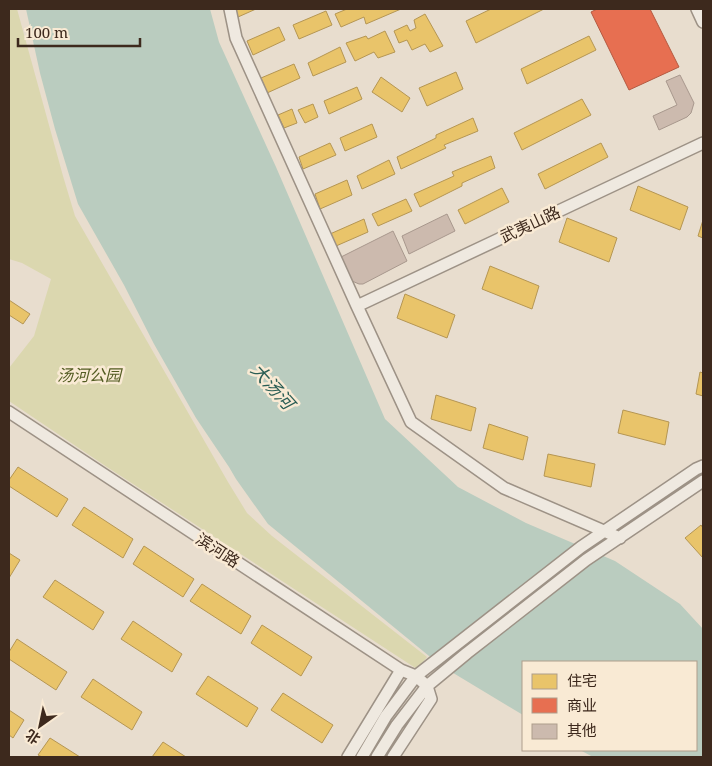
<svg xmlns="http://www.w3.org/2000/svg" width="712" height="766" viewBox="0 0 712 766" font-family="'Noto Serif','Noto Sans SC',serif">
  <rect width="100%" height="100%" fill="#e8ddce"/>
  <path fill="#dbd7af" d="M9 9H17L63 176 75 216 228 482 247 513 272 536 427 657 417 669 107 467 9 401V368L34 336 51 279 22 263 9 259Z"/>
  <path fill="#baccbf" d="M26 9H210L219 42 276 167 385 419 458 487 526 523 615 561 680 604 703 629V757H593L580 750H696V662H523V715L440 665 268 524 236 479 229 467 196 418 154 344 124 285 78 204 55 129 40 73Z"/>
  <path fill="#e9c46a" stroke="#b59653" d="M234 9H256L238 17Z
    M347 9H401L366 24 364 17 341 27 335 14Z
    M491 9H544L476 43 466 21Z
    M326 11 332 25 299 39 293 25Z
    M425 14 443 46 430 52 425 44 412 50 407 40 399 43 394 31 407 25 410 31 416 28 414 20Z
    M279 27 285 40 253 55 247 41Z
    M385 31 395 52 378 58 374 52 355 61 346 43 366 36 368 39Z
    M589 36 596 50 527 84 521 69Z
    M340 47 346 62 313 76 308 63Z
    M294 64 300 78 267 93 261 78Z
    M456 72 463 89 427 106 419 88Z
    M381 77 410 98 402 112 372 92Z
    M357 87 362 99 329 114 324 101Z
    M582 99 591 115 522 150 514 133Z
    M313 104 318 117 305 123 298 110Z
    M292 109 297 123 284 128 278 115Z
    M473 118 478 131 444 145 446 148 401 169 397 157 436 138V135Z
    M372 124 377 137 345 151 340 138Z
    M330 143 336 155 303 169 299 157Z
    M601 143 608 157 545 189 538 174Z
    M491 156 495 168 462 183V186L420 207 414 194 454 176 452 172Z
    M389 160 395 174 362 189 357 176Z
    M347 180 352 195 320 209 315 194Z
    M638 186 688 207 680 230 630 210Z
    M502 188 509 202 465 224 458 210Z
    M406 199 412 211 378 226 372 214Z
    M567 218 617 238 609 262 559 242Z
    M364 219 368 232 336 246 330 234Z
    M703 220V238L698 236Z
    M490 266 539 286 532 309 482 289Z
    M405 294 455 315 447 338 397 318Z
    M9 300 30 314 23 324 9 315Z
    M700 372 703 373V396L696 394Z
    M436 395 476 408 471 431 431 419Z
    M623 410 669 422 665 445 618 433Z
    M489 424 528 437 523 460 483 448Z
    M548 454 595 464 591 487 544 476Z
    M18 467 68 499 57 517 9 486V480Z
    M84 507 133 539 123 558 72 525Z
    M701 525 703 528V558L685 538Z
    M144 546 194 579 183 597 133 564Z
    M9 553 20 560 9 578Z
    M55 580 104 612 93 630 43 597Z
    M202 584 251 616 241 634 190 601Z
    M133 621 182 654 172 672 121 639Z
    M262 625 312 657 301 676 251 643Z
    M17 639 67 672 56 690 9 659V652Z
    M208 676 258 708 247 727 196 694Z
    M93 679 142 712 132 730 81 697Z
    M283 693 333 725 322 743 271 710Z
    M9 710 24 720 13 738 9 735Z
    M50 738 80 757H42L38 755Z
    M163 742 186 757H152Z"/>
  <path fill="#e76f51" stroke="#b45a41" d="M597 9H650L679 67 629 90 591 12Z"/>
  <path fill="#ccbaae" stroke="#a8988d" d="M680 75 694 103 691 113 687 117 659 130 653 116 677 105 666 81Z
    M447 214 455 231 409 254 402 236Z
    M393 231 407 261 363 284H359L352 281 339 258Z"/>
  <g fill="none" stroke-linecap="round" stroke-linejoin="round">
    <g stroke="#9d9286" stroke-width="14">
      <path id="secondary" d="M230 9 236 38 357 306 411 422 504 488 620 538
        M697 9 703 22
        M357 306 703 143
        M9 412 401 670 416 676 427 686
        M348 757 401 670
        M362 757 386 716 416 676 581 547 696 469 703 466
        M377 757 397 725 427 686 467 653 586 560 703 481
        M393 757 431 699 427 686"/>
    </g>
    <use href="#secondary" stroke="#efe9e0" stroke-width="11"/>
  </g>
  <g text-anchor="middle" dominant-baseline="central" stroke-width="5" stroke-linejoin="round" paint-order="stroke">
    <g font-size="16" fill="#3d291d" stroke="#f9ead4">
      <text transform="translate(530 224) rotate(-25)">武夷山路</text>
      <text transform="translate(218 550) rotate(33)">滨河路</text>
    </g>
    <g font-size="16" font-style="italic" fill="#535c22" stroke="#f9ead4">
      <text x="89" y="375">汤河公园</text>
    </g>
    <g font-size="18" font-style="italic" fill="#2b5e55" stroke="#f9ead4">
      <text transform="translate(273 386) rotate(48)">大汤河</text>
    </g>
  </g>
  <rect width="712" height="766" fill="none" stroke="#3d291d" stroke-width="20"/>
  <rect x="522" y="661" width="175" height="90" fill="#f9ead4" stroke="#ae9d8b"/>
  <rect x="532" y="674" width="25" height="15" fill="#e9c46a" stroke="#ae9d8b"/>
  <text x="567" y="686" font-size="15" fill="#3d291d">住宅</text>
  <rect x="532" y="698" width="25" height="15" fill="#e76f51" stroke="#ae9d8b"/>
  <text x="567" y="711" font-size="15" fill="#3d291d">商业</text>
  <rect x="532" y="724" width="25" height="15" fill="#ccbaae" stroke="#ae9d8b"/>
  <text x="567" y="736" font-size="15" fill="#3d291d">其他</text>
  <g transform="translate(40 726) rotate(213)" stroke="#f9ead4" stroke-width="4" paint-order="stroke">
  <path d="M0-4L9 19L0 12L-9 19Z" fill="#3d291d"/>
  <text y="-8" font-size="14" font-weight="bold" text-anchor="middle" fill="#3d291d">北</text>
  </g>
  <path d="M18 38v8h122v-8" fill="none" stroke="#3d291d" stroke-width="2.5"/>
  <text x="25" y="38" font-size="15" fill="#3d291d" stroke="#f9ead4" stroke-width="4" paint-order="stroke">100 m</text>
</svg>
